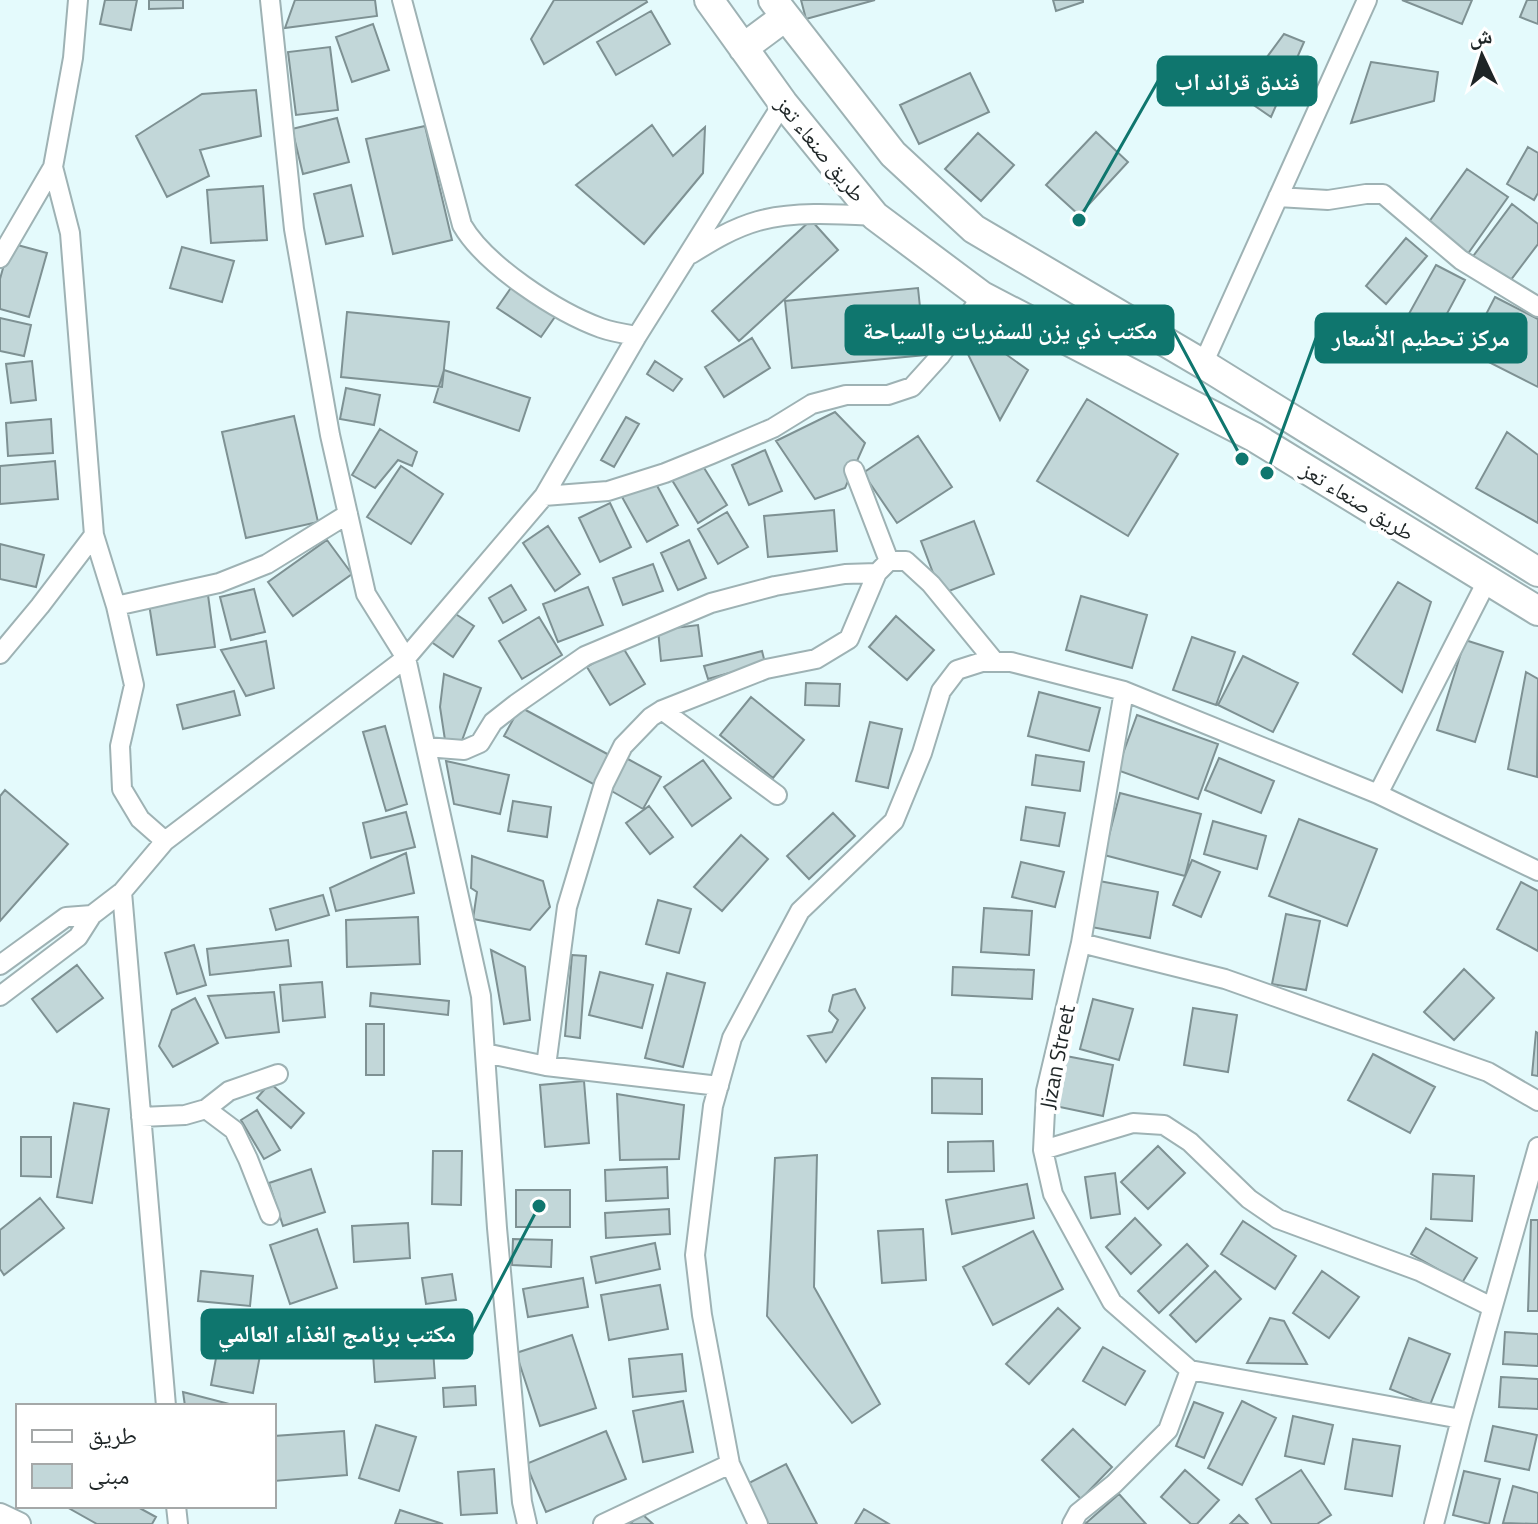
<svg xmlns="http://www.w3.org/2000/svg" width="1538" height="1524" viewBox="0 0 1538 1524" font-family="'Titillium Web','Noto Naskh Arabic',sans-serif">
  <rect width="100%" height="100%" fill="#e4fafc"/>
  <path fill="#c2d7d9" stroke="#7e9193" stroke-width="2" d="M105 0H137L131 30 100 24Z
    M149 0H183V8L149 9Z
    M295 0H375L377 16 285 28Z
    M554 0H646L647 2 544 64 531 39Z
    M801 0H875L806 19Z
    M1053 0H1083V2L1056 11Z
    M1402 0H1472L1462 24Z
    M1527 0H1538V24L1520 17Z
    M651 11 670 44 616 75 597 42Z
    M373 24 389 70 352 82 336 37Z
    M1284 34 1304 42 1271 117 1239 95Z
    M330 47 338 110 296 115 288 52Z
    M1371 62 1438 72 1434 101 1351 123Z
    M970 73 989 112 919 144 900 105Z
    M256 90 261 136 200 150 209 176 167 197 136 136 202 94Z
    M337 118 349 162 303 174 292 129Z
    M652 125 673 156 705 127 703 173 644 244 576 185Z
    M425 126 452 240 393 254 366 139Z
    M1096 132 1128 162 1079 215 1046 185Z
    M978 133 1014 165 981 201 945 169Z
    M1528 147 1538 153V193L1534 200 1507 184Z
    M1467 169 1508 197 1467 255 1426 226Z
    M351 185 363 236 326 244 314 194Z
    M263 186 267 240 211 243 207 190Z
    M1512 204 1538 224V244L1507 285 1471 259Z
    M811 220 838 250 739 341 712 311Z
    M1406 238 1427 256 1386 304 1366 286Z
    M10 243 47 253 29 317 0 309V279Z
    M182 247 234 261 222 302 170 288Z
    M1436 265 1465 280 1435 336 1405 321Z
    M515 282 559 311 541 337 497 308Z
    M918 288 925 355 792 368 785 301Z
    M1495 297 1538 319V387L1467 351Z
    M347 312 449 322 442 387 341 377Z
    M0 318 31 325 24 356 0 351Z
    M969 328 1028 370 1000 420 963 344Z
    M752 338 770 368 724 397 705 367Z
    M32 361 36 400 11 403 6 364Z
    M655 361 682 379 673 391 647 374Z
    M444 370 530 398 519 431 434 402Z
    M346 388 380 395 374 425 340 419Z
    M1087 399 1178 454 1128 536 1037 481Z
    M835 412 865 443 845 488 815 499 776 441Z
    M294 416 318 522 246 538 222 432Z
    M626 417 639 424 614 467 601 460Z
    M51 419 53 453 8 456 6 423Z
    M380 429 417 452 412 466 398 460 375 488 352 475Z
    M1507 432 1538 455V523L1476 488Z
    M918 436 952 487 897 523 863 473Z
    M765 450 782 491 749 505 732 465Z
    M55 461 58 499 0 504V466Z
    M701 463 727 505 698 523 672 480Z
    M401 466 443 494 411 544 367 517Z
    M654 480 678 525 647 542 622 497Z
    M610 503 631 547 600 562 579 518Z
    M834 510 837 551 768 557 764 516Z
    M727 512 748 547 718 564 698 529Z
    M974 521 994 574 941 594 921 541Z
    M548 526 580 574 555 591 523 543Z
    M327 540 352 574 293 616 268 582Z
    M689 540 706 578 678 590 661 553Z
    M0 544 44 555 36 587 0 579Z
    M653 564 663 591 623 605 613 578Z
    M1398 582 1431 602 1402 692 1353 654Z
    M511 585 526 610 503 623 489 598Z
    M588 587 603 625 558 642 543 604Z
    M254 589 265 632 231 640 220 597Z
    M208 595 215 647 157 655 149 604Z
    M1081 596 1147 615 1132 668 1066 650Z
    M451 611 474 626 453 657 430 641Z
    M896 616 934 650 907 680 869 647Z
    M539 617 562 655 522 679 499 641Z
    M698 625 702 656 661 661 658 630Z
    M1192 637 1235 652 1216 705 1173 690Z
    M1465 640 1503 652 1475 742 1437 730Z
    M266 641 274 688 246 696 221 650Z
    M622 646 645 684 610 705 587 667Z
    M762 651 765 663 708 679 704 666Z
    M1243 656 1298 683 1273 732 1218 705Z
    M1526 672 1538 679 1537 777 1508 769Z
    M444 674 481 688 460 746 445 740 440 707Z
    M806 683 840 684 839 706 805 705Z
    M234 691 240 715 183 729 177 705Z
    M1039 692 1100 708 1089 751 1028 736Z
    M751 697 804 740 773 778 720 735Z
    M520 707 611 756 595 785 504 736Z
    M1137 715 1218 744 1198 799 1117 770Z
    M870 722 902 729 888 788 856 781Z
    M385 726 407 804 386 811 363 732Z
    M1036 755 1084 762 1080 791 1032 785Z
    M626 758 661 777 643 809 608 789Z
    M1219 758 1274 781 1261 813 1205 790Z
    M703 760 731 798 692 826 664 787Z
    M446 761 509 775 500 814 454 804Z
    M5 790 68 844 0 921V796Z
    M1120 793 1201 814 1185 876 1104 855Z
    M513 801 551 807 547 837 508 831Z
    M649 806 673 837 650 854 626 823Z
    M1026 807 1065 813 1059 846 1021 840Z
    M406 812 415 847 371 858 363 823Z
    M833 813 855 836 809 879 787 856Z
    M1299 819 1377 849 1347 926 1269 896Z
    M1213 821 1266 836 1257 869 1204 854Z
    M741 835 768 859 722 911 694 887Z
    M406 853 414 893 336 911 330 888Z
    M472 856 543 881 550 907 530 930 473 919 477 892 471 888Z
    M1192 860 1220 872 1201 917 1173 905Z
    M1021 862 1064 872 1055 907 1012 897Z
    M1094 880 1158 892 1150 938 1086 926Z
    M1521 882 1538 891V951L1497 929Z
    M323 895 329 915 276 930 270 909Z
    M658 900 691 909 679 953 646 944Z
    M984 908 1032 911 1029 955 981 952Z
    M1286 914 1320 921 1306 990 1272 984Z
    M418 917 420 964 347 967 346 920Z
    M288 940 291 966 210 975 207 949Z
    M194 945 206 985 177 994 165 953Z
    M491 950 525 967 530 1020 504 1024Z
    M572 955 586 956 580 1038 565 1036Z
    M77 965 103 998 57 1032 32 999Z
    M953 967 1034 970 1032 999 952 995Z
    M1464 969 1494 998 1454 1040 1424 1012Z
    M600 972 653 985 642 1028 589 1015Z
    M667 973 705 983 683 1067 645 1058Z
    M322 982 325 1017 283 1021 280 985Z
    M855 989 865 1008 826 1062 808 1036 832 1032 838 1020 829 1011 833 995Z
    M274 992 279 1032 226 1038 208 996Z
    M371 993 449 1001 448 1015 370 1006Z
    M195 998 218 1043 173 1067 159 1046 172 1010Z
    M1093 999 1133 1009 1119 1060 1080 1049Z
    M1193 1008 1237 1015 1228 1072 1184 1065Z
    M366 1024H384V1075H366Z
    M1536 1032 1538 1033V1076L1532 1075Z
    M1373 1054 1435 1087 1410 1133 1348 1100Z
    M1066 1056 1113 1065 1103 1116 1055 1106Z
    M932 1078 982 1079V1114L932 1113Z
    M584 1081 589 1143 545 1147 540 1085Z
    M270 1083 304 1113 291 1128 257 1098Z
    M617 1094 684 1105 679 1159 620 1160Z
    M74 1103 109 1109 92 1203 57 1197Z
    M257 1110 280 1150 264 1159 241 1120Z
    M21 1137H51V1177L21 1176Z
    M993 1141 994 1171 948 1172V1142Z
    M1158 1146 1185 1173 1148 1209 1121 1182Z
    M433 1151H462L461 1205 432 1204Z
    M817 1155 814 1287 880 1404 852 1423 767 1316 775 1158Z
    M667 1167 668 1198 606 1201 605 1170Z
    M311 1169 325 1212 283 1226 269 1183Z
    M1115 1173 1120 1214 1091 1218 1085 1177Z
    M1433 1174 1474 1176 1472 1221 1431 1219Z
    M1027 1184 1034 1218 952 1234 946 1200Z
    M516 1190H570V1227H516Z
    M40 1198 64 1228 4 1275 0 1269V1230Z
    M669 1209 670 1234 606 1238 605 1213Z
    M1135 1218 1161 1245 1131 1274 1106 1247Z
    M1531 1220H1538V1311H1528Z
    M1243 1221 1296 1256 1275 1289 1221 1254Z
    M408 1223 410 1258 354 1262 352 1226Z
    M1426 1228 1477 1258 1462 1283 1411 1254Z
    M317 1229 337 1288 290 1304 270 1245Z
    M923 1229 926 1280 882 1283 878 1231Z
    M1033 1231 1063 1289 993 1325 963 1267Z
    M513 1239 552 1240 551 1267 512 1265Z
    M655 1243 660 1269 596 1283 591 1257Z
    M1187 1244 1208 1266 1159 1313 1138 1291Z
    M201 1271 253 1276 250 1306 198 1301Z
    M1215 1271 1241 1299 1196 1342 1170 1315Z
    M1322 1271 1359 1297 1329 1338 1293 1313Z
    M452 1274 456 1300 426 1304 422 1278Z
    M583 1278 588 1307 528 1317 523 1289Z
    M660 1285 668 1329 609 1340 601 1295Z
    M1058 1308 1080 1328 1029 1384 1006 1364Z
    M1270 1318 1284 1321 1307 1364 1247 1363Z
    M431 1320 435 1378 375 1382 371 1324Z
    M222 1326 264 1334 253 1393 211 1385Z
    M1505 1332 1538 1334V1366L1503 1364Z
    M572 1335 596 1408 540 1426 516 1353Z
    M1409 1338 1450 1354 1430 1405 1390 1389Z
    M1103 1347 1145 1371 1125 1405 1083 1381Z
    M682 1354 686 1391 633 1397 629 1359Z
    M1501 1377 1538 1379V1409L1499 1407Z
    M475 1386 476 1405 444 1407 443 1388Z
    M183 1392 237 1406H185Z
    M683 1401 693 1452 643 1462 633 1411Z
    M1242 1401 1276 1418 1242 1485 1208 1468Z
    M1194 1402 1223 1413 1204 1458 1176 1446Z
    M1293 1416 1333 1425 1324 1464 1285 1456Z
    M376 1425 416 1437 399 1491 359 1478Z
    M1493 1426 1537 1435 1529 1470 1485 1461Z
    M1073 1429 1112 1467 1081 1499 1042 1460Z
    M344 1431 347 1475 274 1481V1436Z
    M606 1431 626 1479 546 1512 526 1464Z
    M1353 1439 1400 1446 1392 1496 1345 1489Z
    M786 1464 817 1524H766L745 1485Z
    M494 1469 497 1513 461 1515 458 1472Z
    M1185 1470 1219 1500 1197 1524H1191L1161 1497Z
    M1301 1470 1331 1515 1317 1524H1272L1256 1499Z
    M1464 1471 1500 1479 1489 1524 1453 1515Z
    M1513 1486 1538 1493V1524L1503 1523Z
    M1119 1494 1146 1524H1085Z
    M65 1506H136L156 1517 152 1524H97Z
    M864 1509 889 1524H855Z
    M400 1510 443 1524H395Z
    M641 1513 653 1524H630Z
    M1239 1515 1248 1524H1230Z"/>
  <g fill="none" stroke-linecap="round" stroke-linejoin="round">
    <g stroke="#9eb2b4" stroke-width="22">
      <path id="minor" d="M270 0 294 229 330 435 366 594 406 658 481 996 497 1228 522 1502 527 1524
        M402 0 462 225C485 265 557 312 601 328 612 332 625 334 637 336
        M53 167 70 233 94 535 116 606 134 685 120 746 122 789 140 819 165 841
        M1278 197 1328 200 1366 194H1383L1461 260 1538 307
        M691 254C712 241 733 228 758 221 793 211 839 214 875 216
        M0 258 53 167 73 58 78 0
        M1203 364 1367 0
        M854 470 889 561
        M544 496 608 491 665 473 712 454 773 428 812 404 846 395H888L912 387 940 356 982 296
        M116 606 219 583 267 564 348 514
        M0 654 40 606 94 535
        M662 710 777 795
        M426 747 464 750 480 743 493 722 516 704 585 656 711 603 775 586 845 574 877 573 889 561H906L931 584 995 662
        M1378 794 1487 581
        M122 892 166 1406
        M1081 943 1225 979 1488 1072 1538 1101
        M0 965 66 917 92 915 122 892 165 841 406 658 544 496 637 336 783 103
        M0 996 78 937 92 915
        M485 1053 546 1066 719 1086
        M546 1066 567 907 604 784 623 746 651 717 662 710 766 669 816 659 849 639 877 573
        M206 1109 234 1130 248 1159 270 1215
        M141 1117 185 1115 206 1109 229 1091 278 1074
        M1043 1150 1133 1123 1164 1125 1190 1142 1249 1199 1278 1219 1419 1271 1492 1307
        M1190 1370 1461 1419
        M176 1506 178 1524
        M603 1524 730 1464
        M758 1524 730 1464 702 1315 695 1255 713 1106 732 1038 800 911 894 821 922 753 941 691 957 670 982 662H1011L1124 691 1378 794 1538 871
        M1072 1524 1078 1513 1114 1484 1168 1430 1190 1370 1112 1302 1053 1194 1043 1150 1046 1091 1081 943 1124 691
        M1434 1524 1461 1419 1538 1147"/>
    </g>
    <g stroke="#9eb2b4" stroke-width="26">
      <path id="tertiary" d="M0 1515 19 1524"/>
    </g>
    <g stroke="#9eb2b4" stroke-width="32">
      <path id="trunk" d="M709 0 783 103 875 216 982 296 1254 437 1538 611
        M773 0 893 154 974 229 1203 364 1538 572
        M743 48 785 17"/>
    </g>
    <use href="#minor" stroke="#fff" stroke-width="18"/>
    <use href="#tertiary" stroke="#fff" stroke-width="22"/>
    <use href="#trunk" stroke="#fff" stroke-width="28"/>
  </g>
  <g text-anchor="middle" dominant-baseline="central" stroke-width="8" stroke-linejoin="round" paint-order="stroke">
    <g font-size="22" fill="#1e2526" stroke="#fff">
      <text transform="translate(821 149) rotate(51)">طريق صنعاء تعز</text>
      <text transform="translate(1358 501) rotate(32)">طريق صنعاء تعز</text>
      <text transform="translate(1057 1057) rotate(-79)">Jizan Street</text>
    </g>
  </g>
  <path fill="none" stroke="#0f766e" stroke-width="3" d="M1079 220L1158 81M1242 459L1173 330M1267 473L1316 338M539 1206L472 1334"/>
  <g fill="#0f766e" stroke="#fff" stroke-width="3">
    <circle cx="1079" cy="220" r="8"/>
    <circle cx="1242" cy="459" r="8"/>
    <circle cx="1267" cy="473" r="8"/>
    <circle cx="539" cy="1206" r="8"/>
  </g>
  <g fill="#0f766e" stroke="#0f766e" stroke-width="3">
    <rect x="1158" y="57" width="158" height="48" rx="8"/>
    <rect x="846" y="306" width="327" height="48" rx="8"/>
    <rect x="1316" y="314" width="210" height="48" rx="8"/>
    <rect x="202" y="1310" width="270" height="48" rx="8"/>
  </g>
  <g font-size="24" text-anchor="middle" font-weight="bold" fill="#fff">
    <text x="1237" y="90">فندق قراند اب</text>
    <text x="1010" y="339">مكتب ذي يزن للسفريات والسياحة</text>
    <text x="1421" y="346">مركز تحطيم الأسعار</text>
    <text x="337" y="1342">مكتب برنامج الغذاء العالمي</text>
  </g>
  <rect x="16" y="1404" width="260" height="104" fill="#ffffff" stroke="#a5a8a8" stroke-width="2"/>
  <rect x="32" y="1430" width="40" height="12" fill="#ffffff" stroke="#a5a8a8" stroke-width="2"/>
  <text x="88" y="1444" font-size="24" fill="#1e2526">طريق</text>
  <rect x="32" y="1464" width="40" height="24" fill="#c2d7d9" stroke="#a5a8a8" stroke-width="2"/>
  <text x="88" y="1484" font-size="24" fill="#1e2526">مبنى</text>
  <g transform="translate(1482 56) rotate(356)" stroke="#ffffff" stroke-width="6" paint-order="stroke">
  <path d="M0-6L14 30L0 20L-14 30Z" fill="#1e2526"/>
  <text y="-12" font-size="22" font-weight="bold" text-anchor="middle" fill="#1e2526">ش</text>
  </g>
</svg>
